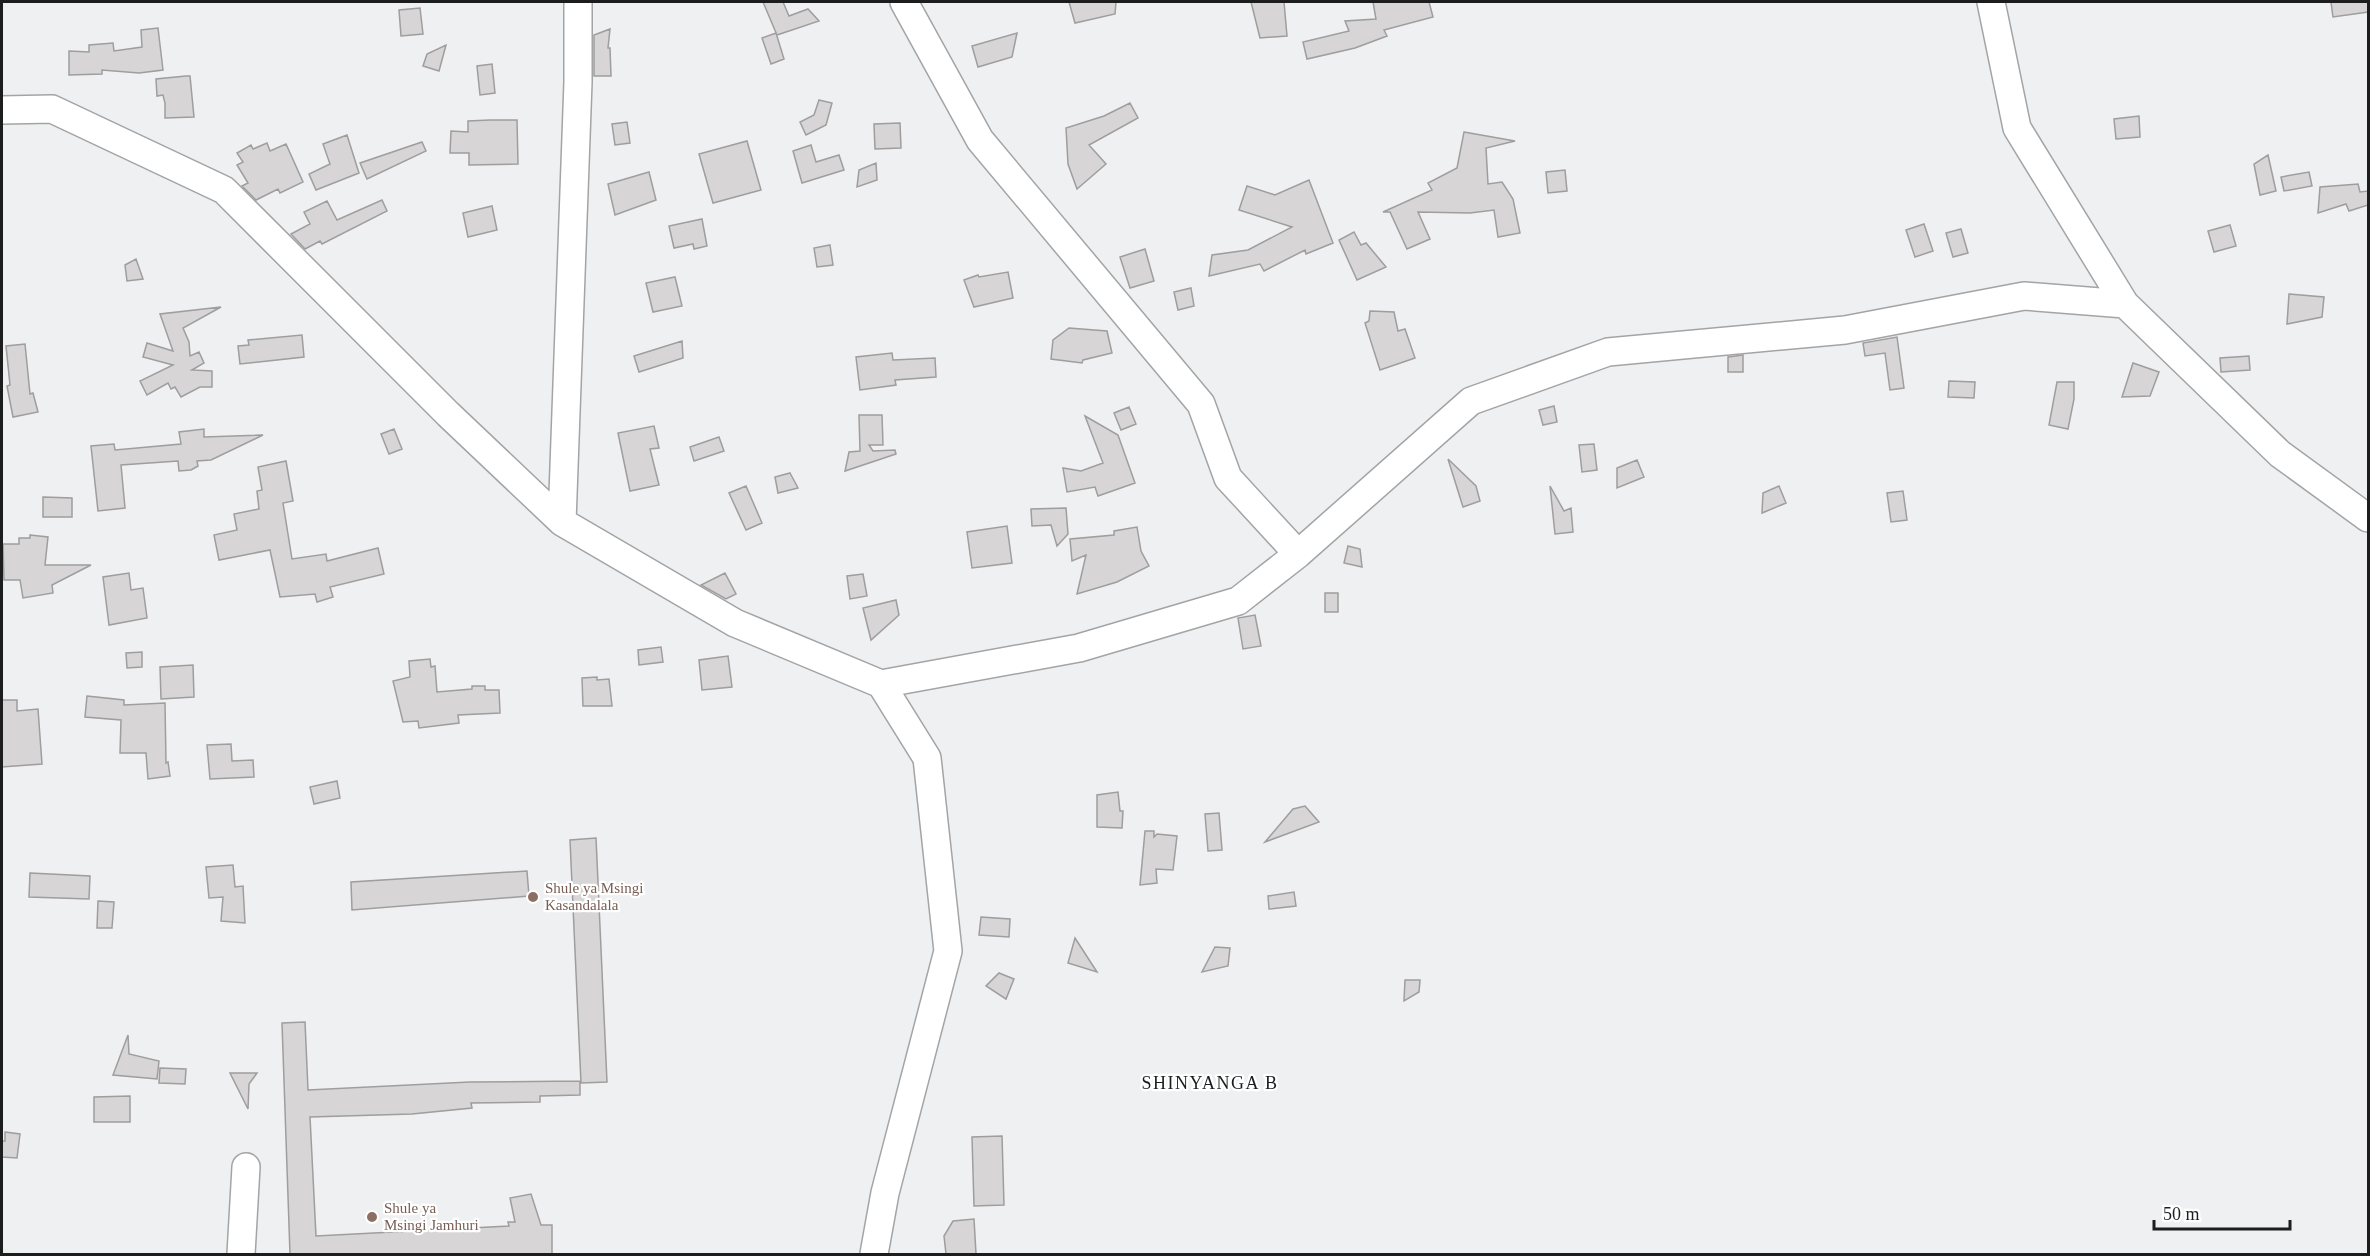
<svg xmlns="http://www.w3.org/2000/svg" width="2370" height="1256" viewBox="0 0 2370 1256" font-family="'Times New Roman',serif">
  <rect width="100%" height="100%" fill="#eef0f1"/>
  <path fill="#d7d5d6" stroke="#9f9d9e" stroke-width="1.5" d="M763 2H783L789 16 808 9 819 21 777 35Z
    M1069 2H1116L1115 14 1075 23Z
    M1251 2H1284L1287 36 1260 38Z
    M1373 2H1429L1433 17 1384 30 1387 36 1355 48 1307 59 1303 42 1349 31 1345 21 1376 19Z
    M2331 2H2368V12L2333 17Z
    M420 8 423 34 401 36 399 10Z
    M158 28 163 70 139 73 102 70V74L69 75V51L89 52V45L113 43 114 51 142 47 141 30Z
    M610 29 608 48H610L611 76H594V35Z
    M776 33 784 59 771 64 762 38Z
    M1017 33 1012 57 978 67 972 46Z
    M446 45 439 71 423 66 427 54Z
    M492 64 495 93 480 95 477 66Z
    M186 76H190L194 117 165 118V103L163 95 157 96 156 79Z
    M819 100 832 103 826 125 806 135 800 122 814 115Z
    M1130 103 1138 118 1089 145 1106 164 1077 189 1068 164 1066 128 1104 116Z
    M2139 116 2140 137 2116 139 2114 119Z
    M490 120H517L518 164 469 165V153H450L451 131 468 132V121Z
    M627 122 630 143 615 145 612 124Z
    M900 123 901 148 875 149 874 124Z
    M1464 132 1515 141 1486 148 1488 184 1502 182 1513 199 1520 233 1498 237 1494 210 1470 213 1418 212 1430 239 1407 249 1390 212H1383L1432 190 1428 183 1457 168Z
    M347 135 359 173 316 190 309 174 330 164 323 144Z
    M747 141 761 190 713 203 699 154Z
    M422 142 426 151 367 179 360 163Z
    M267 143 270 151 286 144 303 182 280 193 278 189 256 200 242 186 248 183 237 165 243 162 237 153 251 145 253 149Z
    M811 145 816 162 839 155 844 170 802 183 793 151Z
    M2268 155 2276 191 2260 195 2254 164Z
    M876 163 877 180 857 187 859 170Z
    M1565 170 1567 191 1548 193 1546 172Z
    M649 172 656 200 615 215 608 184Z
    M2309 172 2312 186 2284 191 2281 177Z
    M1309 180 1333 243 1306 254 1305 250 1264 271 1260 264 1209 276 1212 255 1248 250 1292 227 1239 210 1247 186 1275 195Z
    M2358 184 2360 192 2368 191V205L2349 211 2346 204 2318 213 2320 187Z
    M382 200 387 211 322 244 320 241 305 249 291 234 310 224 304 212 327 201 337 220Z
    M492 206 497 230 468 237 463 213Z
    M702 219 707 246 694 249 693 244 674 248 669 226Z
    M1924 224 1933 251 1915 257 1906 230Z
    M2230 225 2236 246 2214 252 2208 231Z
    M1961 229 1968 253 1953 257 1946 233Z
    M1354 232 1361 245 1366 243 1386 267 1357 280 1339 240Z
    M830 245 833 265 817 267 814 248Z
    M1145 249 1154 281 1130 288 1120 257Z
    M136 259 143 279 127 281 125 265Z
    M1008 272 1013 298 974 307 964 280 978 275 979 277Z
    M675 277 682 306 653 312 646 283Z
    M1191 288 1194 306 1178 310 1174 292Z
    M2289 294 2324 297 2322 317 2287 324Z
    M221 307 183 328 189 342 190 356 199 352 204 363 192 370 212 371V387H200L181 397 175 387 171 389 168 383 147 395 140 381 173 365 143 357 147 343 173 351 160 314Z
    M1370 311 1394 312 1398 331 1405 329 1415 358 1380 370 1365 323 1369 321Z
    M1069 328 1107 331 1112 353 1083 360 1082 363 1051 359 1053 340Z
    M302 335 304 357 240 364 238 346 249 345 248 340Z
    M1897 337 1904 388 1890 390 1885 353 1865 356 1863 343Z
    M682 341 683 358 639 372 634 356Z
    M25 344 30 394 33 393 38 412 13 417 7 386 10 385 6 346Z
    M892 353 893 360 935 358 936 377 895 380 896 385 860 390 856 357Z
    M1743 355V372H1728V357Z
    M2249 356 2250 370 2221 372 2220 358Z
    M2133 363 2159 372 2150 396 2122 397Z
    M1949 381 1975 382 1974 398 1948 397Z
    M2057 382H2074V399L2068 429 2049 425Z
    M1554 406 1557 422 1543 425 1539 410Z
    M1129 407 1136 424 1121 430 1114 413Z
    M859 415H882L883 445H869L873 451 895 450 896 454 845 471 849 452 860 451Z
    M1085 416 1118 435 1135 483 1098 496 1095 487 1067 492 1063 468 1081 471 1103 463Z
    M654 426 659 448 650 449 659 485 630 491 618 433Z
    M204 429V437L263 435 211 460 197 461 198 466 191 470 179 471 178 461 121 465 125 508 98 511 91 446 114 444 115 450 181 444 179 432Z
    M394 429 402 449 389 454 381 434Z
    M719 437 724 451 694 461 690 447Z
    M1594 444 1597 470 1582 472 1579 445Z
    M1448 459 1476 486 1480 501 1463 507Z
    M1637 460 1644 477 1617 488V468Z
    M286 461 293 501 283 503 292 559 326 554 327 561 378 548 384 574 330 587 333 597 317 602 315 594 280 597 270 550 219 560 214 535 237 530 234 514 259 509 257 491 262 490 258 467Z
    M790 473 798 488 778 493 775 477Z
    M746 486 762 523 746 530 729 493Z
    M1550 486 1564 511 1571 508 1573 532 1555 534Z
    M1779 486 1786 503 1762 513 1763 493Z
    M1903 491 1907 520 1891 522 1887 493Z
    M43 497 72 498V517H43Z
    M1066 508 1068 534 1057 546 1051 525 1032 526 1031 509Z
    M1007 526 1012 563 972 568 967 532Z
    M1137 527 1141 551 1149 566 1117 582 1077 594 1086 555 1072 561 1070 539 1114 535V531Z
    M30 535 48 537 45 565H91L52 585 53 593 23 598 20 580H4L3 544H19V538H30Z
    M1348 546 1360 549 1362 567 1344 563Z
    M129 573 131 590 143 588 147 618 109 625 103 577Z
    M725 573 736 594 726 599 701 585Z
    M863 574 867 596 850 599 847 576Z
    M1325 593H1338V612H1325Z
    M896 600 899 615 871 640 863 608Z
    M1255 615 1261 646 1243 649 1238 618Z
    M661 647 663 662 639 665 638 650Z
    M142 652V667L127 668 126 653Z
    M728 656 732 687 702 690 699 660Z
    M430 659 431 667 435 666 437 692 472 689V686H485V690H499L500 713 458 715 459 723 419 728 418 721 403 722 393 681 410 677 409 661Z
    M193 665 194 697 161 699 160 667Z
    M597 677V680L609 679 612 706H583L582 678Z
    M87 696 124 700V705L165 703 166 763 168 762 170 776 148 779 146 753H120L121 720 85 717Z
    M2 700H17V711L38 709 42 764 2 767Z
    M231 744 232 761 253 760 254 777 210 779 207 745Z
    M337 781 340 798 314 804 310 787Z
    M1118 792 1120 811H1123L1122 828 1097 827V795Z
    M1305 806 1319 822 1265 842 1293 809Z
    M1219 813 1222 850 1208 851 1205 814Z
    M1145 831H1154V837L1157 834 1177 836 1173 870 1156 869 1157 883 1140 885Z
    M596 838 607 1082 581 1083 570 840Z
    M233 865 235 887 243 886 245 923 221 921 223 897 209 898 206 867Z
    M527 871 529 896 352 910 351 882Z
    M30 873 90 876 89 899 29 897Z
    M1294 892 1296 906 1269 909 1268 896Z
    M98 901 114 902 112 928H97Z
    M981 917 1010 919 1009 937 979 935Z
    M1075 938 1097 972 1068 963Z
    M1215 947 1230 948 1228 966 1202 972Z
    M999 973 1014 979 1006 999 986 986Z
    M1405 980H1420L1419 992 1404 1001Z
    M305 1022 308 1090 470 1082 580 1081V1095L540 1096V1102L471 1103 472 1108 412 1114 310 1117 316 1236 509 1226 508 1222H515L510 1198 531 1194 541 1225H552V1254H290L282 1023Z
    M128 1035 129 1054 159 1061 157 1079 113 1075Z
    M160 1068 186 1069 185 1084 159 1083Z
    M230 1073H257L249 1084 248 1109Z
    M130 1096V1122H94V1097Z
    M5 1132 20 1134 17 1158 2 1157V1141H5Z
    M1002 1136 1004 1205 974 1206 972 1137Z
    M974 1219 976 1254H946L944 1236 953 1221Z"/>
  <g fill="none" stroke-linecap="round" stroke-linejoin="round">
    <g stroke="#a3a4a6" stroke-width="30">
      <path id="minor" d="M904 2 980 140 1201 404 1228 478 1298 554
        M1991 2 2017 128 2125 304 2280 454 2368 518
        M2 110 52 109 224 190 448 414 562 522 735 623 881 684 1079 648 1238 601 1298 554 1471 401 1608 352 1845 330 2024 296 2125 304
        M562 522 578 82V2
        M241 1254 246 1167
        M874 1254 885 1193 948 951 927 758 881 684"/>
    </g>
    <use href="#minor" stroke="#fff" stroke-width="27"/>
  </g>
  <g fill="#8d6e63" stroke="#fff" stroke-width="2">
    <circle cx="533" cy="897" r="6"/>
    <circle cx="372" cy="1217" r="6"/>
  </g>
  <g text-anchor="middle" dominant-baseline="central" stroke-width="4.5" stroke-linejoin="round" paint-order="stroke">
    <g font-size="15" fill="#785e54" stroke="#fff" text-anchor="start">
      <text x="545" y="888">Shule ya Msingi<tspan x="545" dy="17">Kasandalala</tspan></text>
      <text x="384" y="1208">Shule ya<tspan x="384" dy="17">Msingi Jamhuri</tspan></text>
    </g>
    <g font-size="18" letter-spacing="1.5" fill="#1c1d1d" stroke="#fff">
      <text x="1210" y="1083">SHINYANGA B</text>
    </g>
  </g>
  <rect width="2370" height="1256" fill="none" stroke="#1c1d1d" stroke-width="6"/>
  <path d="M2154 1220v9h136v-9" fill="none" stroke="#1c1d1d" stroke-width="3"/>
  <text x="2163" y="1220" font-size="18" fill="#1c1d1d" stroke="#ffffff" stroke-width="4.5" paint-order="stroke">50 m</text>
</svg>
